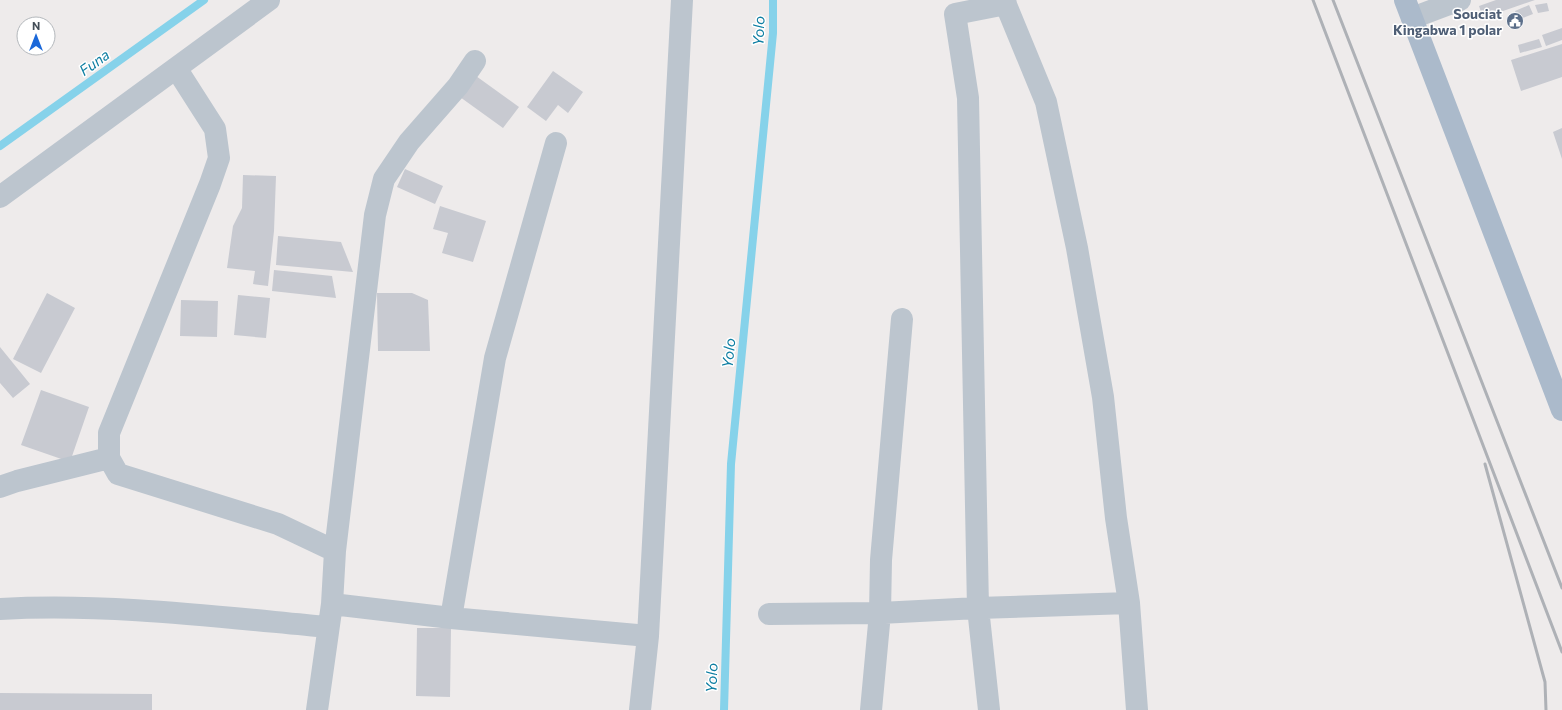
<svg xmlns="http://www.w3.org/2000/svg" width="1562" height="710" viewBox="0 0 1562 710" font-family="Commissioner,sans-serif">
  <rect width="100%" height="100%" fill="#eeebeb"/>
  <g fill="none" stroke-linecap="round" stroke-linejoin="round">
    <path stroke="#86d2ea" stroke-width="8" d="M0 146 204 0
      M724 710 731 464 773 33V0"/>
  </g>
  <path fill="#c8cad1" d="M1496 0H1535L1483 18 1479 6Z
    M1547 3 1549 11 1538 13 1535 5Z
    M1529 5 1533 14 1518 20 1515 11Z
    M1562 28V40L1546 46 1542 35Z
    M1539 39 1542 47 1520 53 1518 45Z
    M1562 44V77L1521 91 1511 60Z
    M553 71 583 92 568 113 558 105 546 121 527 107Z
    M476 76 519 107 503 128 460 97Z
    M1562 128V159L1553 132Z
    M405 169 443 186 435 204 397 187Z
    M243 175 276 176 274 231 268 286 253 284 255 271 227 268 233 226 242 208Z
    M440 206 486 221 473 262 442 253 448 233 433 229Z
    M278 236 341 242 353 272 276 265Z
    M274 270 332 276 336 298 272 291Z
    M47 293 75 308 41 373 13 359Z
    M377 293H412L428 300 430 351H378Z
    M238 295 270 298 266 338 234 335Z
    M181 300 218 301 217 337 180 336Z
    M0 347 30 384 13 398 0 383Z
    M41 390 89 407 70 462 21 445Z
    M417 628H451L450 697 416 696Z
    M0 693 152 694V710H0Z"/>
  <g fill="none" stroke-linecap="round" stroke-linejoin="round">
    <path stroke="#bcc5ce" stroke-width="22" d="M1004 0 1046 102 1077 248 1103 397 1116 518 1129 603 1137 710
      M1412 18 1460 0
      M176 68 215 129 219 158 210 184 109 433V458L118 474 278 524 335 551
      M0 197 269 0
      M0 487 17 481 109 458
      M332 604 451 618 648 636
      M0 609C109 603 219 617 328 627
      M769 614 880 613 978 608 1129 603
      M451 618 495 358 556 143
      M317 710 332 604 335 551 375 215 384 179 409 142 458 86 475 61
      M640 710 648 636 682 0
      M871 710 880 613 881 560 902 319
      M989 710 978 608 968 98 955 14 1006 4"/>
    <path stroke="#abbacb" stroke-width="22" d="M1405 0 1562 410"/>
    <path stroke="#aeb1b6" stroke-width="3" d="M1313 0 1562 652
      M1333 0 1562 588
      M1485 464 1545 682 1546 710"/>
  </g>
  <defs>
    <g id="civic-disc" transform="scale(0.9)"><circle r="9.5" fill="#5c6f8a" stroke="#fff"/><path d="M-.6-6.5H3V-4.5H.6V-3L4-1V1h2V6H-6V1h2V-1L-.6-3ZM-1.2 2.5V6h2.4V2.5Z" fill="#fff"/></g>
  </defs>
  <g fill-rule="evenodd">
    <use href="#civic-disc" x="1515" y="21"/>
  </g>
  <g text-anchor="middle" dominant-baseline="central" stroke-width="3" stroke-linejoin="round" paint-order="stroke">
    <g font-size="14" font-weight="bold" fill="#4e5e75" stroke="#fff" text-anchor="end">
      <text x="1502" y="13">Souciat<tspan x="1502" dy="16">Kingabwa 1 polar</tspan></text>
    </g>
    <g font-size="15" font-style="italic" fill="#0e7ea2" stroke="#fff">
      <text transform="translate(758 31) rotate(-88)">Yolo</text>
      <text transform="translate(94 62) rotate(-36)">Funa</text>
      <text transform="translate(728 353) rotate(-84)">Yolo</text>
      <text transform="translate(711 678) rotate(-88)">Yolo</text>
    </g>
  </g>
  <g transform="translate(36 36)"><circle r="19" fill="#ffffff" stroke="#b4b8bc"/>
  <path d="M0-3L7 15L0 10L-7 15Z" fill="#1b68d9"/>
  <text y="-6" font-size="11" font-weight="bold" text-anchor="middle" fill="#444e58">N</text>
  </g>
</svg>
